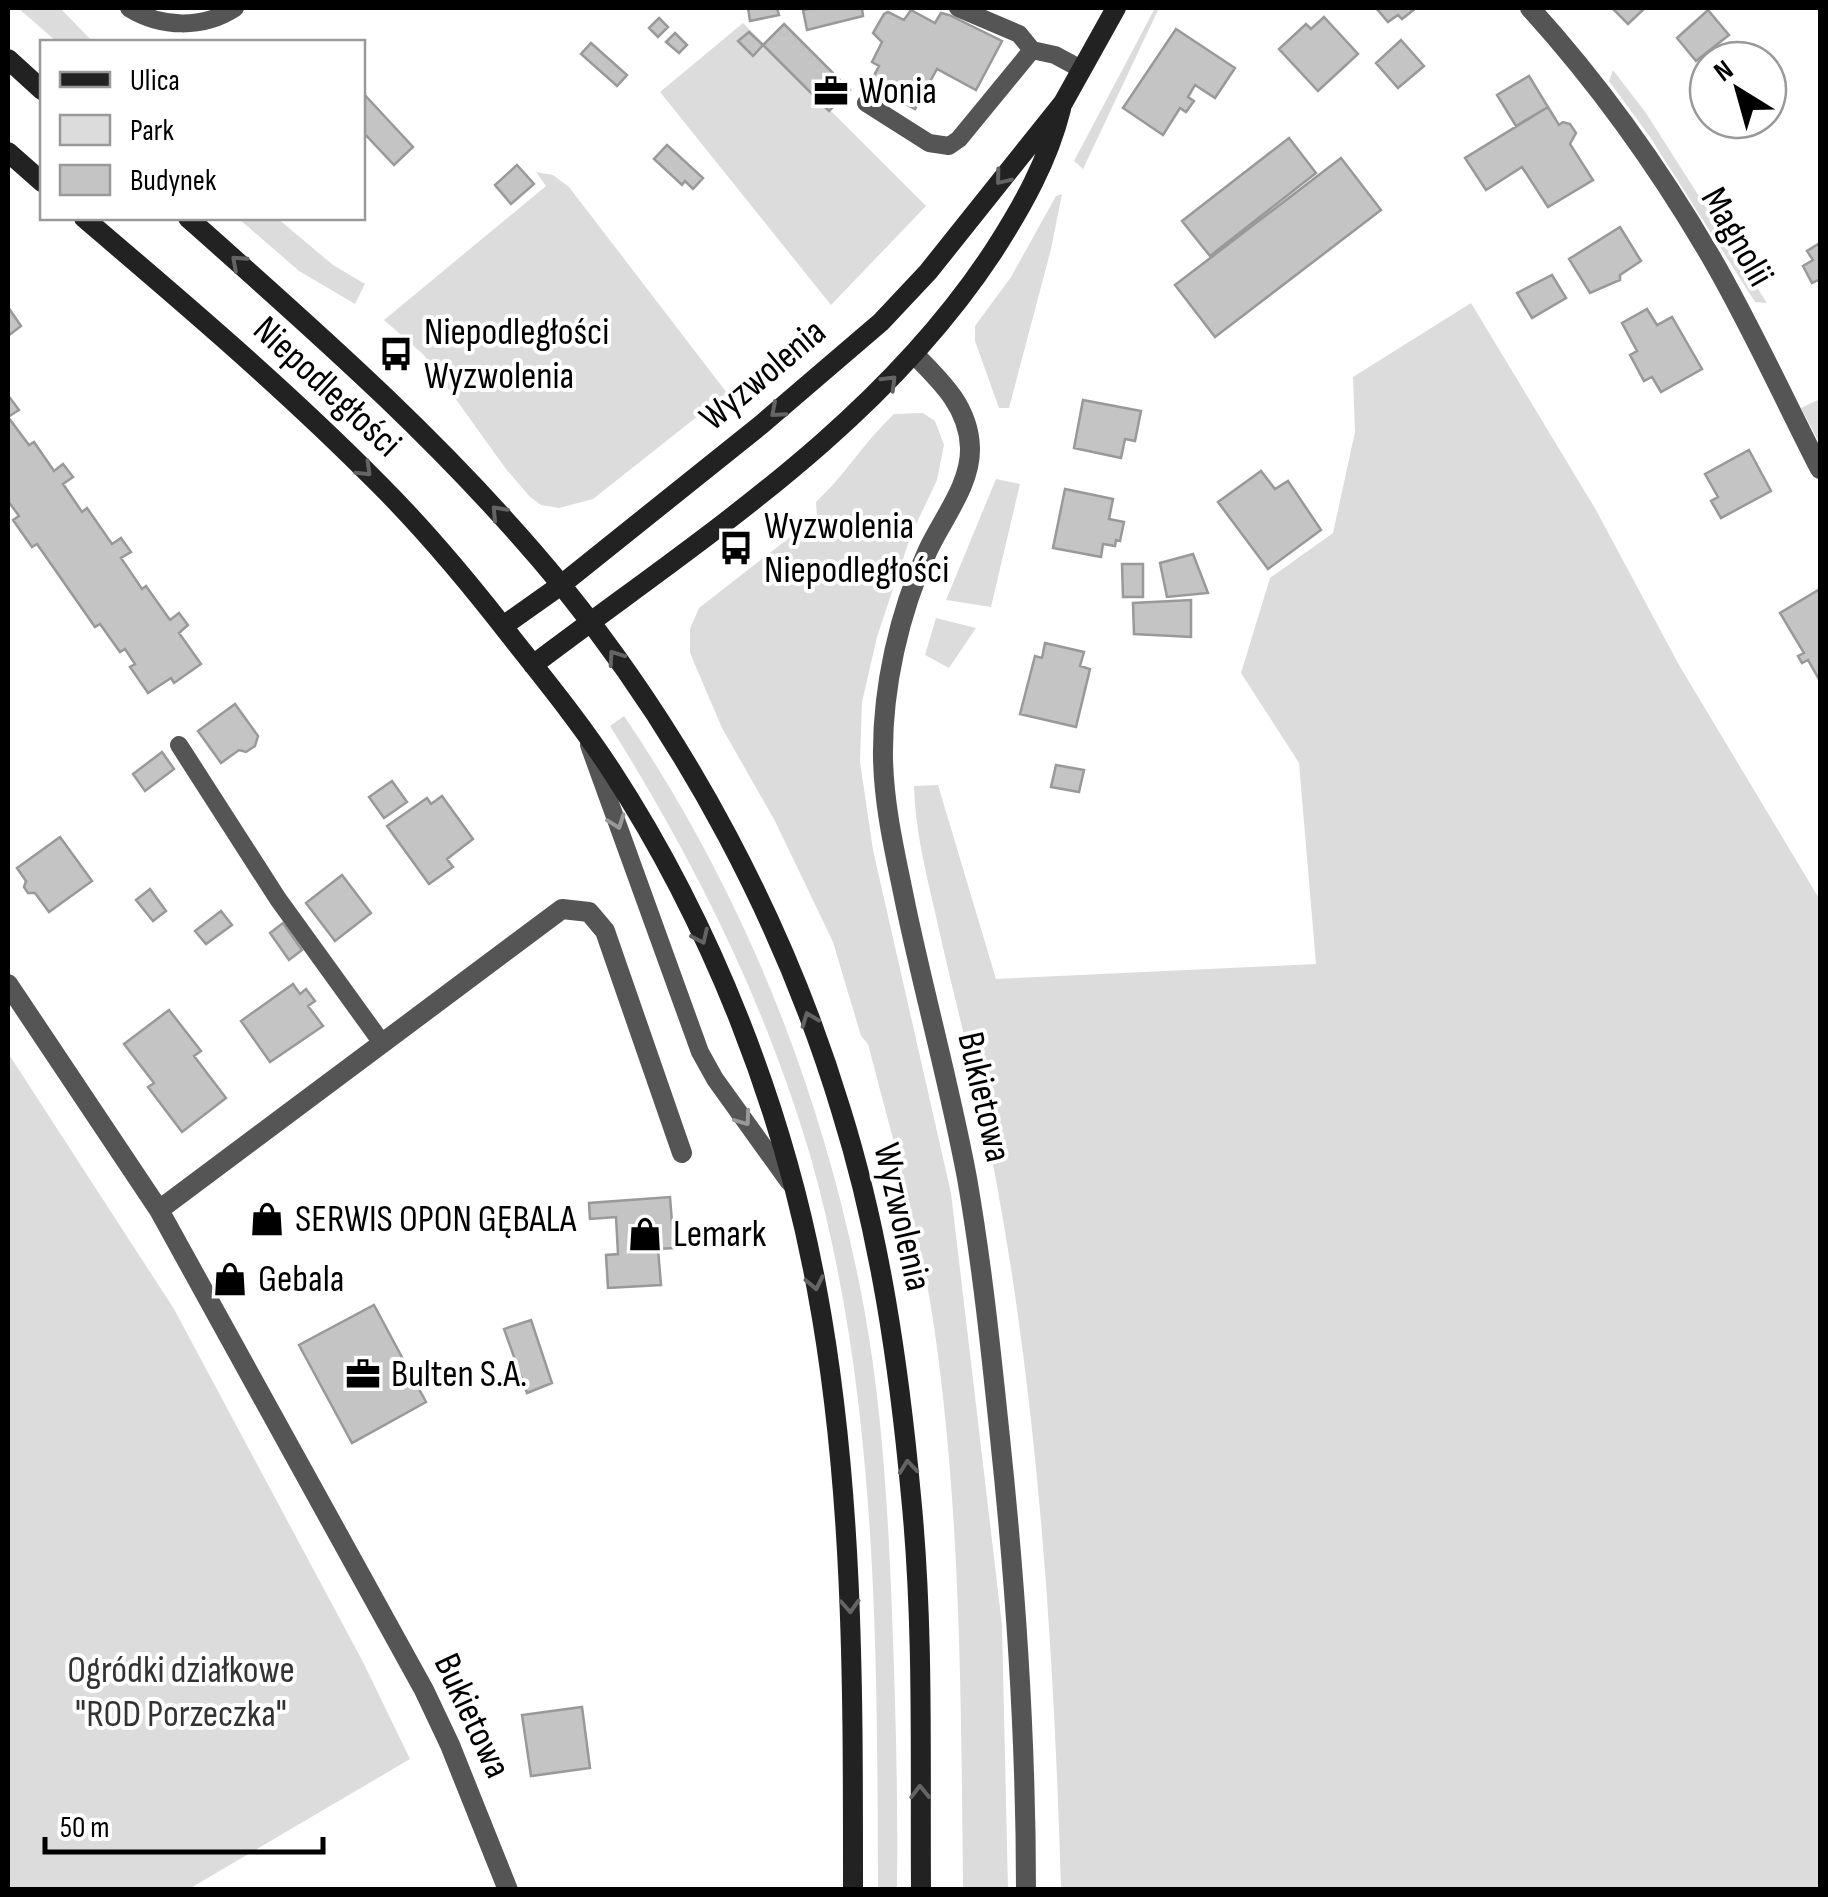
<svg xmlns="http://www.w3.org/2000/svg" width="1828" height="1897" viewBox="0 0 1828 1897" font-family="'Sofia Sans Condensed',sans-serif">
  <rect width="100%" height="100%" fill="#fff"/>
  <path fill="#dcdcdc" d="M18 8H60L93 42H57Z
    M1155 8H1159L1083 169 1074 161Z
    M743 23 926 206 831 305 660 92Z
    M1613 70 1646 113 1767 303 1755 302 1650 137 1609 81Z
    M536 172 553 175 569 187 727 393 593 499 559 508 541 505 530 497 506 469 424 355 384 320 546 186Z
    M1062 194 1051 249 1009 408H999L975 341V326L1011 277 1056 196Z
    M238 218H277L333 265 365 284 355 304 299 271Z
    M1471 303 1596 510 1679 665 1820 900V1889H1061C1054 1653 1039 1412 996 1180 980 1093 956 1007 937 921 927 876 915 832 914 786L938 785 996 979 1316 964 1299 763 1241 673 1270 578 1333 533 1355 432 1353 377Z
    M1820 399V444L1801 408Z
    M923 413 935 421 944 445 937 480 911 535 877 637 862 702 860 762 873 850 951 1193 1002 1625 1008 1889H963C961 1701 961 1513 934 1326 920 1231 892 1137 868 1044L861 1036 833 942 775 821 722 728 690 653V629L699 608 817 516 816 502C845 475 865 441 894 414Z
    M996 479 1020 484 991 607 946 600Z
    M936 618 976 628 949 668 925 655Z
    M624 716C745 894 825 1097 864 1308 884 1417 889 1529 893 1640 896 1723 898 1806 897 1889H878C877 1644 878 1394 810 1155 765 1002 694 860 610 726Z
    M8 1053 174 1309 363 1662 410 1759 189 1889H8Z"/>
  <path fill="#c4c4c4" stroke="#999" stroke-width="2.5" d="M748 8H777L779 15 750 21Z
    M812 8H862L863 16 807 30 803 10Z
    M1376 8H1416L1402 19 1398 15 1388 22Z
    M1612 8H1645L1628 24Z
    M911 10 935 23 941 13 949 15 1002 41 976 90 937 69 915 109 869 85 879 66 872 62 882 42 873 33 884 14 888 12 904 20Z
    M1708 10 1729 35 1696 61 1677 38Z
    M1324 17 1358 54 1318 91 1279 49 1306 24 1311 29Z
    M659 18 668 27 658 37 649 28Z
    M784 24 850 90 829 111 763 45Z
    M1176 29 1235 68 1215 98 1195 85 1188 97 1194 101 1186 112 1180 108 1163 135 1123 108Z
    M749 32 763 45 753 56 738 41Z
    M675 33 687 45 679 53 666 42Z
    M1401 40 1424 66 1398 88 1376 63Z
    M591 43 627 75 617 86 581 54Z
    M1529 76 1548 107 1516 126 1497 95Z
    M362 92 413 147 394 165 362 131Z
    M1548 107 1559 125 1563 122 1570 124 1576 133 1570 144 1593 180 1548 207 1522 167 1486 190 1465 158Z
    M1289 138 1316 173 1210 256 1182 221Z
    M667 145 703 178 693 189 685 181 682 185 654 159Z
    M1341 158 1381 210 1215 337 1175 285Z
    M517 165 534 184 511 204 495 185Z
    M1620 227 1641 261 1620 275V280L1590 293 1569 259Z
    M1820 243V279L1812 283 1803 266 1813 260 1807 251Z
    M1552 275 1566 298 1532 318 1517 293Z
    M8 307 21 326 8 336Z
    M1647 309 1657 325 1672 317 1702 369 1661 392 1652 377 1644 381 1630 355 1637 351 1622 323Z
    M10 398 19 410 8 417 29 445 34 442 54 471 63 464 73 477 63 484 82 512 87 508 112 544 121 538 131 552 121 558 142 589 146 586 170 620 179 613 188 625 179 633 201 664 174 683 171 678 148 693 130 667 135 664 125 649 120 652 100 624 95 627 37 544 32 547 13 520 19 516 8 501V399Z
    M1083 400 1141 411 1135 441 1125 439 1121 458 1074 448Z
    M1749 450 1771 491 1721 518 1711 501 1718 497 1705 474Z
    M1261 471 1275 489 1288 481 1321 530 1268 569 1218 502Z
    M1065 489 1113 499 1109 519 1124 522 1120 541 1116 540 1115 546 1103 544 1101 557 1053 548Z
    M1193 554 1208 593 1167 597 1160 563Z
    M1122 564H1143V597H1123Z
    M1820 589V681L1808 660 1802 663 1798 656 1804 653 1780 613Z
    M1191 600V637L1134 634 1133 603Z
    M1045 643 1084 652 1080 666 1090 669 1076 727 1020 714 1035 656 1042 658Z
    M235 704 258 736 255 746 246 752 239 750 221 763 198 731Z
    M162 752 174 769 145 791 133 774Z
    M1056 765 1084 770 1079 792 1051 787Z
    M392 781 407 802 384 818 369 797Z
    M442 796 473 839 447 859 453 867 429 884 387 826 427 798 431 804Z
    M60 837 92 881 49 912 35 893H28L24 887 26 881 17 868Z
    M342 875 371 913 335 941 306 903Z
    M150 889 166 911 153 921 136 900Z
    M221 911 232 925 206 944 195 931Z
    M283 923 302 950 289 960 270 933Z
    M293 984 300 994 306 989 315 1001 308 1006 323 1026 270 1062 241 1021Z
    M169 1010 201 1051 194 1056 226 1098 182 1132 148 1087 154 1083 124 1044Z
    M670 1197 674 1248 658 1249 661 1285 608 1288 606 1255 618 1254 616 1217 590 1219 589 1203Z
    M374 1305 426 1402 352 1443 299 1345Z
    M531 1320 552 1383 527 1393 504 1329Z
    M582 1707 590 1768 531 1776 522 1715Z"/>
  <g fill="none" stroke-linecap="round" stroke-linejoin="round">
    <path stroke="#555" stroke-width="18" d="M129 8C161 28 203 29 235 8
      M958 8 1019 34 1032 50
      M866 103 929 143 949 146 959 139 1032 50 1055 55 1081 69
      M179 745 278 899 382 1043
      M589 745 700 1052 715 1079 789 1182"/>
    <path stroke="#555" stroke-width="20" d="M1530 8C1599 84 1659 168 1711 257 1751 326 1784 399 1820 469
      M915 355C942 382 969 408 970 448 971 484 943 518 928 550 899 612 882 689 883 758 884 809 896 857 906 907 925 997 950 1087 967 1178 982 1264 991 1351 1000 1438 1016 1589 1026 1738 1026 1890
      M8 984 159 1210 562 909 589 912 605 931 682 1153
      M159 1210 424 1690 450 1745 508 1890"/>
    <path stroke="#222" stroke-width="20" d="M8 59 42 90
      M8 152 42 182
      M84 218C185 304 286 390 379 484 427 532 471 585 512 638 546 681 581 724 611 770 712 925 784 1109 817 1290 854 1488 853 1689 853 1890
      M188 218C319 334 452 451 563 587 687 740 784 922 841 1110 880 1235 899 1366 911 1496 924 1626 920 1759 921 1890
      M503 626 561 585 762 424 881 322 928 272 1063 103 1116 8
      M533 665C698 540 877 428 993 252 1022 207 1048 161 1061 109"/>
  </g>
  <defs><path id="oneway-chevron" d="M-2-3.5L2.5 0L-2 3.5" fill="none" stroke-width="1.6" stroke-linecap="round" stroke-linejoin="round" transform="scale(2.5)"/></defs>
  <g stroke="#646464">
    <use href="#oneway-chevron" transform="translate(1002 178) rotate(129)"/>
    <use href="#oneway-chevron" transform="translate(238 262) rotate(-138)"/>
    <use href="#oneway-chevron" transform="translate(890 382) rotate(-45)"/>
    <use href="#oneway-chevron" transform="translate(777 411) rotate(139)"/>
    <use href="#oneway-chevron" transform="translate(365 470) rotate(44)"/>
    <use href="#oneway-chevron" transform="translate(498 512) rotate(-133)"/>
    <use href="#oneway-chevron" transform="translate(615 657) rotate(-125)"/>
    <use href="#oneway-chevron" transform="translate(701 937) rotate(65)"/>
    <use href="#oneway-chevron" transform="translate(809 1019) rotate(-111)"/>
    <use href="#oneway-chevron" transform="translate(815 1283) rotate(78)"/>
    <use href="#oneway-chevron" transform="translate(908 1467) rotate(-96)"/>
    <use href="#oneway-chevron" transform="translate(850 1606) rotate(87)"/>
    <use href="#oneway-chevron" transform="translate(920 1792) rotate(-91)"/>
  </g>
  <g stroke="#999">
    <use href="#oneway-chevron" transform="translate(617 822) rotate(70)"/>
    <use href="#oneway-chevron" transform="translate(744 1119) rotate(54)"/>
  </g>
  <defs>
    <g id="office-bare" transform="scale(2.7)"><path d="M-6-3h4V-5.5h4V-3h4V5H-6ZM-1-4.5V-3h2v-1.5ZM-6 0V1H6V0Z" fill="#000" stroke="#fff" stroke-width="2.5" paint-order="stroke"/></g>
    <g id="bus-bare" transform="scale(2.7)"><path d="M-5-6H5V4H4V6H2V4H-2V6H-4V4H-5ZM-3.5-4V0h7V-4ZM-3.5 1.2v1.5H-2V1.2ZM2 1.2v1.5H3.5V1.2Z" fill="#000" stroke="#fff" stroke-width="2.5" paint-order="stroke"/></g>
    <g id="shop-bare" transform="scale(2.7)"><path d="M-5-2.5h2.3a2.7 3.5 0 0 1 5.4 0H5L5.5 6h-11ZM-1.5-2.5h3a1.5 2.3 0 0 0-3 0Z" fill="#000" stroke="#fff" stroke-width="2.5" paint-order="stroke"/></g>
  </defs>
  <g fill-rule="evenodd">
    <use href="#office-bare" x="831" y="91"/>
    <use href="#bus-bare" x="396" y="354"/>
    <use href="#bus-bare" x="736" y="548"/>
    <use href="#shop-bare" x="267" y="1219"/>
    <use href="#shop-bare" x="645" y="1234"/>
    <use href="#shop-bare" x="230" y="1279"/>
    <use href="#office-bare" x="363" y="1374"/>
  </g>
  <g text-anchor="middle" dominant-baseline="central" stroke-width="8" stroke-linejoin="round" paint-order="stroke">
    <g font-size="38" fill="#000" stroke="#fff" text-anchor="start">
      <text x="859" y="91">Wonia</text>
      <text x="424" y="332">Niepodległości<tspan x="424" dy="44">Wyzwolenia</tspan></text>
      <text x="764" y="526">Wyzwolenia<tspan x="764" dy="44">Niepodległości</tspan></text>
      <text x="295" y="1219">SERWIS OPON GĘBALA</text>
      <text x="673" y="1234">Lemark</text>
      <text x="258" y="1279">Gebala</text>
      <text x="391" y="1374">Bulten S.A.</text>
    </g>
    <g font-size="38" fill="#000" stroke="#fff">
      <text transform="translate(1737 237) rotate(60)">Magnolii</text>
      <text transform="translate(763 375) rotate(-40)">Wyzwolenia</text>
      <text transform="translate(327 387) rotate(43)">Niepodległości</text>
      <text transform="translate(984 1097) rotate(77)">Bukietowa</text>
      <text transform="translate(902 1217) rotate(77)">Wyzwolenia</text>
      <text transform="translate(472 1716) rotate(65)">Bukietowa</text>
    </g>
    <g font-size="38" fill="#333" stroke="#fff">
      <text x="181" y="1670">Ogródki działkowe<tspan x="181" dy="44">"ROD Porzeczka"</tspan></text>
    </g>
  </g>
  <rect width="1828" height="1897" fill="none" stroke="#000000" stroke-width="20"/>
  <rect x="40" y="40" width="325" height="180" fill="#ffffff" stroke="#999999" stroke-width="2.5"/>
  <rect x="60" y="72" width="50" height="15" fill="#222222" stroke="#999999" stroke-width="2.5"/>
  <text x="130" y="90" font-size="30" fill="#000000">Ulica</text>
  <rect x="60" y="115" width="50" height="30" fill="#dcdcdc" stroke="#999999" stroke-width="2.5"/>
  <text x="130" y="140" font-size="30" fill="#000000">Park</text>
  <rect x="60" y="165" width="50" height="30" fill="#c4c4c4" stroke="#999999" stroke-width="2.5"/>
  <text x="130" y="190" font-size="30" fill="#000000">Budynek</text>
  <g transform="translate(1738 90) rotate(323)"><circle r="48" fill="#ffffff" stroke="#999999" stroke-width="2.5"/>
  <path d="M0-8L18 38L0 25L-18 38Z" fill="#000000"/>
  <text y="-15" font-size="28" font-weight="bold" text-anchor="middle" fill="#000000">N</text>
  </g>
  <path d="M45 1837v15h278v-15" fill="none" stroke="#000000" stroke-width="5"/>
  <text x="60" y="1837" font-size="30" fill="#000000" stroke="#ffffff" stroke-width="8" paint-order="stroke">50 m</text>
</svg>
